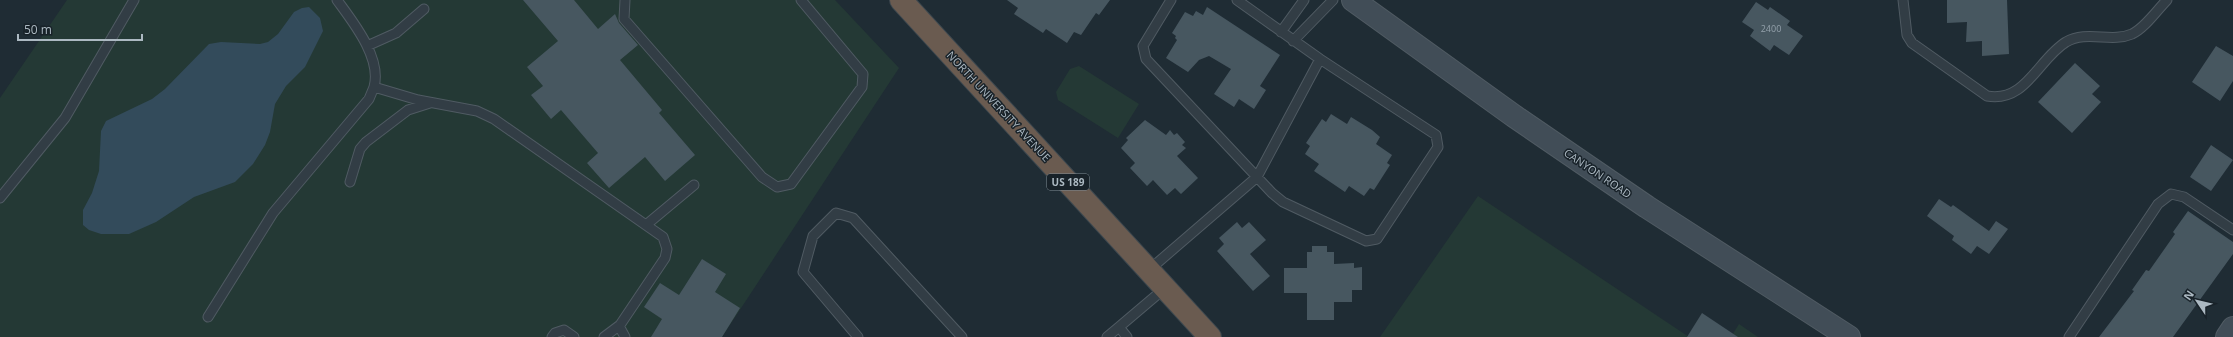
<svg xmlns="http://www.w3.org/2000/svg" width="2233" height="337" viewBox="0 0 2233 337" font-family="'Open Sans',sans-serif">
  <rect width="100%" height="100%" fill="#1f2c34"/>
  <path fill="#243935" d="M67 0H835L899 68 722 337H0V98Z
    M1079 66 1139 104 1118 138 1058 100 1056 92 1070 69Z
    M1478 196 1689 337H1380Z
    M1739 324 1758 337H1731Z"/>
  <path fill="#334b5b" d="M309 7 320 18 323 31 305 67 286 86 275 104 270 132 265 145 253 164 235 182 194 197 156 222 129 234H101L89 230 83 225V210L92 193 99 171 101 131 106 121 152 99 165 89 209 44 221 42 260 44 268 42 278 34 294 12 302 8Z"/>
  <path fill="#475760" d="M523 0H574L598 29 615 14 619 23 638 45 620 60 662 110 659 113 695 155 665 181 645 157 609 188 587 163 598 153 561 110 551 119 531 95 543 86 527 67 558 41Z
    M1007 0H1110L1099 15 1096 13 1081 35 1074 32 1067 43 1046 29 1043 33 1014 14 1018 8Z
    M1947 0H2007L2009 54 1982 56V41L1966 42 1967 22 1947 23Z
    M1756 2 1768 10 1770 7 1790 21 1787 25 1803 36 1789 55 1774 45 1770 51 1750 36 1754 30 1742 22Z
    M1207 7 1280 55 1260 86 1266 90 1254 109 1239 99 1234 107 1214 94 1231 69 1209 56 1199 60 1188 72 1166 58 1177 40 1175 38 1176 36 1172 33 1185 12 1193 16 1196 11 1203 15Z
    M2216 46 2233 56V81L2220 101 2192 82Z
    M2075 63 2100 86 2092 94 2101 102 2072 133 2038 102Z
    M1331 114 1347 124 1351 117 1372 130 1380 137 1376 144 1392 155 1387 163 1390 165 1374 190 1370 188 1364 196 1349 186 1345 192 1314 171 1319 164 1305 154 1310 146 1306 143 1322 119 1326 122Z
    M1145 120 1166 135 1170 130 1174 135 1177 133 1185 142 1182 145 1186 148 1177 156 1198 178 1181 194 1175 188 1167 195 1153 180 1147 186 1130 168 1135 163 1121 148 1128 140 1126 138Z
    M2211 145 2233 160 2211 191 2190 177Z
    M1939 199 1951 207 1953 205 1989 231 1996 221 2008 229 1989 254 1977 246 1971 254 1952 240 1954 236 1927 216Z
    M2188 211 2233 242V254L2173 337H2099L2134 291 2132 290 2146 270 2149 271 2175 234 2173 232Z
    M1237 222 1242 228 1249 222 1266 240 1250 254 1270 276 1253 291 1217 251 1224 244 1219 238Z
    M1312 246H1327V252H1334V264L1354 263V268L1362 267V290H1352V302H1334V320H1307V293H1284V268H1307V252H1312Z
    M702 259 726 274 715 292 740 308 722 337H651L662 319 644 307 660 283 679 295Z
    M1702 313 1738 337H1687Z"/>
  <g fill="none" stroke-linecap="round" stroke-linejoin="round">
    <g stroke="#505b63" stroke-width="11">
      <path id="lane" d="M337 0C353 22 382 58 374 87L418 100 477 111 494 119 663 237 667 249 665 258 620 325 604 337
        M625 0 624 19 762 177 777 187 791 184 862 87 863 74 801 0
        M1171 0 1143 46 1146 59 1272 193 1283 202 1366 241 1377 239 1438 147 1436 135 1320 59 1237 0
        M1903 0 1907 35 1912 43 1987 96C2026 103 2038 59 2066 42 2087 30 2111 43 2132 34 2145 28 2157 10 2167 0
        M1281 32 1304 0
        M1293 41 1333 0
        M367 46 396 33 424 9
        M350 182 360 149 366 142 408 110 430 103
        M0 198 65 118 134 0
        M646 225 694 185
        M1149 270 1257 177 1320 59
        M208 317 273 213 369 99 374 87
        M619 326 625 337
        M1119 327 1165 288
        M552 337 555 333 564 330 574 337
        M858 337 803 272 813 236 836 213 853 218 962 337
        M1107 337 1119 327 1127 337
        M2069 337 2158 204 2171 194 2184 197 2233 230"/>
    </g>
    <g stroke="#505b63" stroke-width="24">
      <path id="secondary" d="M1353 0 1514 116 1647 207 1849 337
        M2227 337 2233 328"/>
    </g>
    <g stroke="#3d484f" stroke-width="24">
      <path id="highway" d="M901 0 1210 337"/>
    </g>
    <use href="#lane" stroke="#323d45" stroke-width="9"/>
    <use href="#secondary" stroke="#414d57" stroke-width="22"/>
    <use href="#highway" stroke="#6a5b50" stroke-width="22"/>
  </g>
  <g text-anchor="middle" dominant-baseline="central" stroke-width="3" stroke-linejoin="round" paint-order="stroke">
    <g font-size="9" fill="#93a0aa">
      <text x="1771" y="28">2400</text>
    </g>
    <rect fill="#182229" stroke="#808c94" stroke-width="1" x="1047" y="174" width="42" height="16" rx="3"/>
    <g font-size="10" font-weight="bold" fill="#acb9c2">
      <text x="1068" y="182">US 189</text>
    </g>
    <g font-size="11" fill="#acb9c2" stroke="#182229">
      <text transform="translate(999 106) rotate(47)">NORTH UNIVERSITY AVENUE</text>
      <text transform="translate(1598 173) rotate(34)">CANYON ROAD</text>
    </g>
  </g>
  <g transform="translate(2197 301) rotate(305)" stroke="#182229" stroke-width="3" paint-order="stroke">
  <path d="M0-3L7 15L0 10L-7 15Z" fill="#acb9c2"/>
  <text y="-6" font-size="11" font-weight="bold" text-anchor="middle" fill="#acb9c2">N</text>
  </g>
  <path d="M18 34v6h124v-6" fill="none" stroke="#acb9c2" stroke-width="2"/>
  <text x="24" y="34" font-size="12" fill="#acb9c2" stroke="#182229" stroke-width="3" paint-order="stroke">50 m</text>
</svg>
